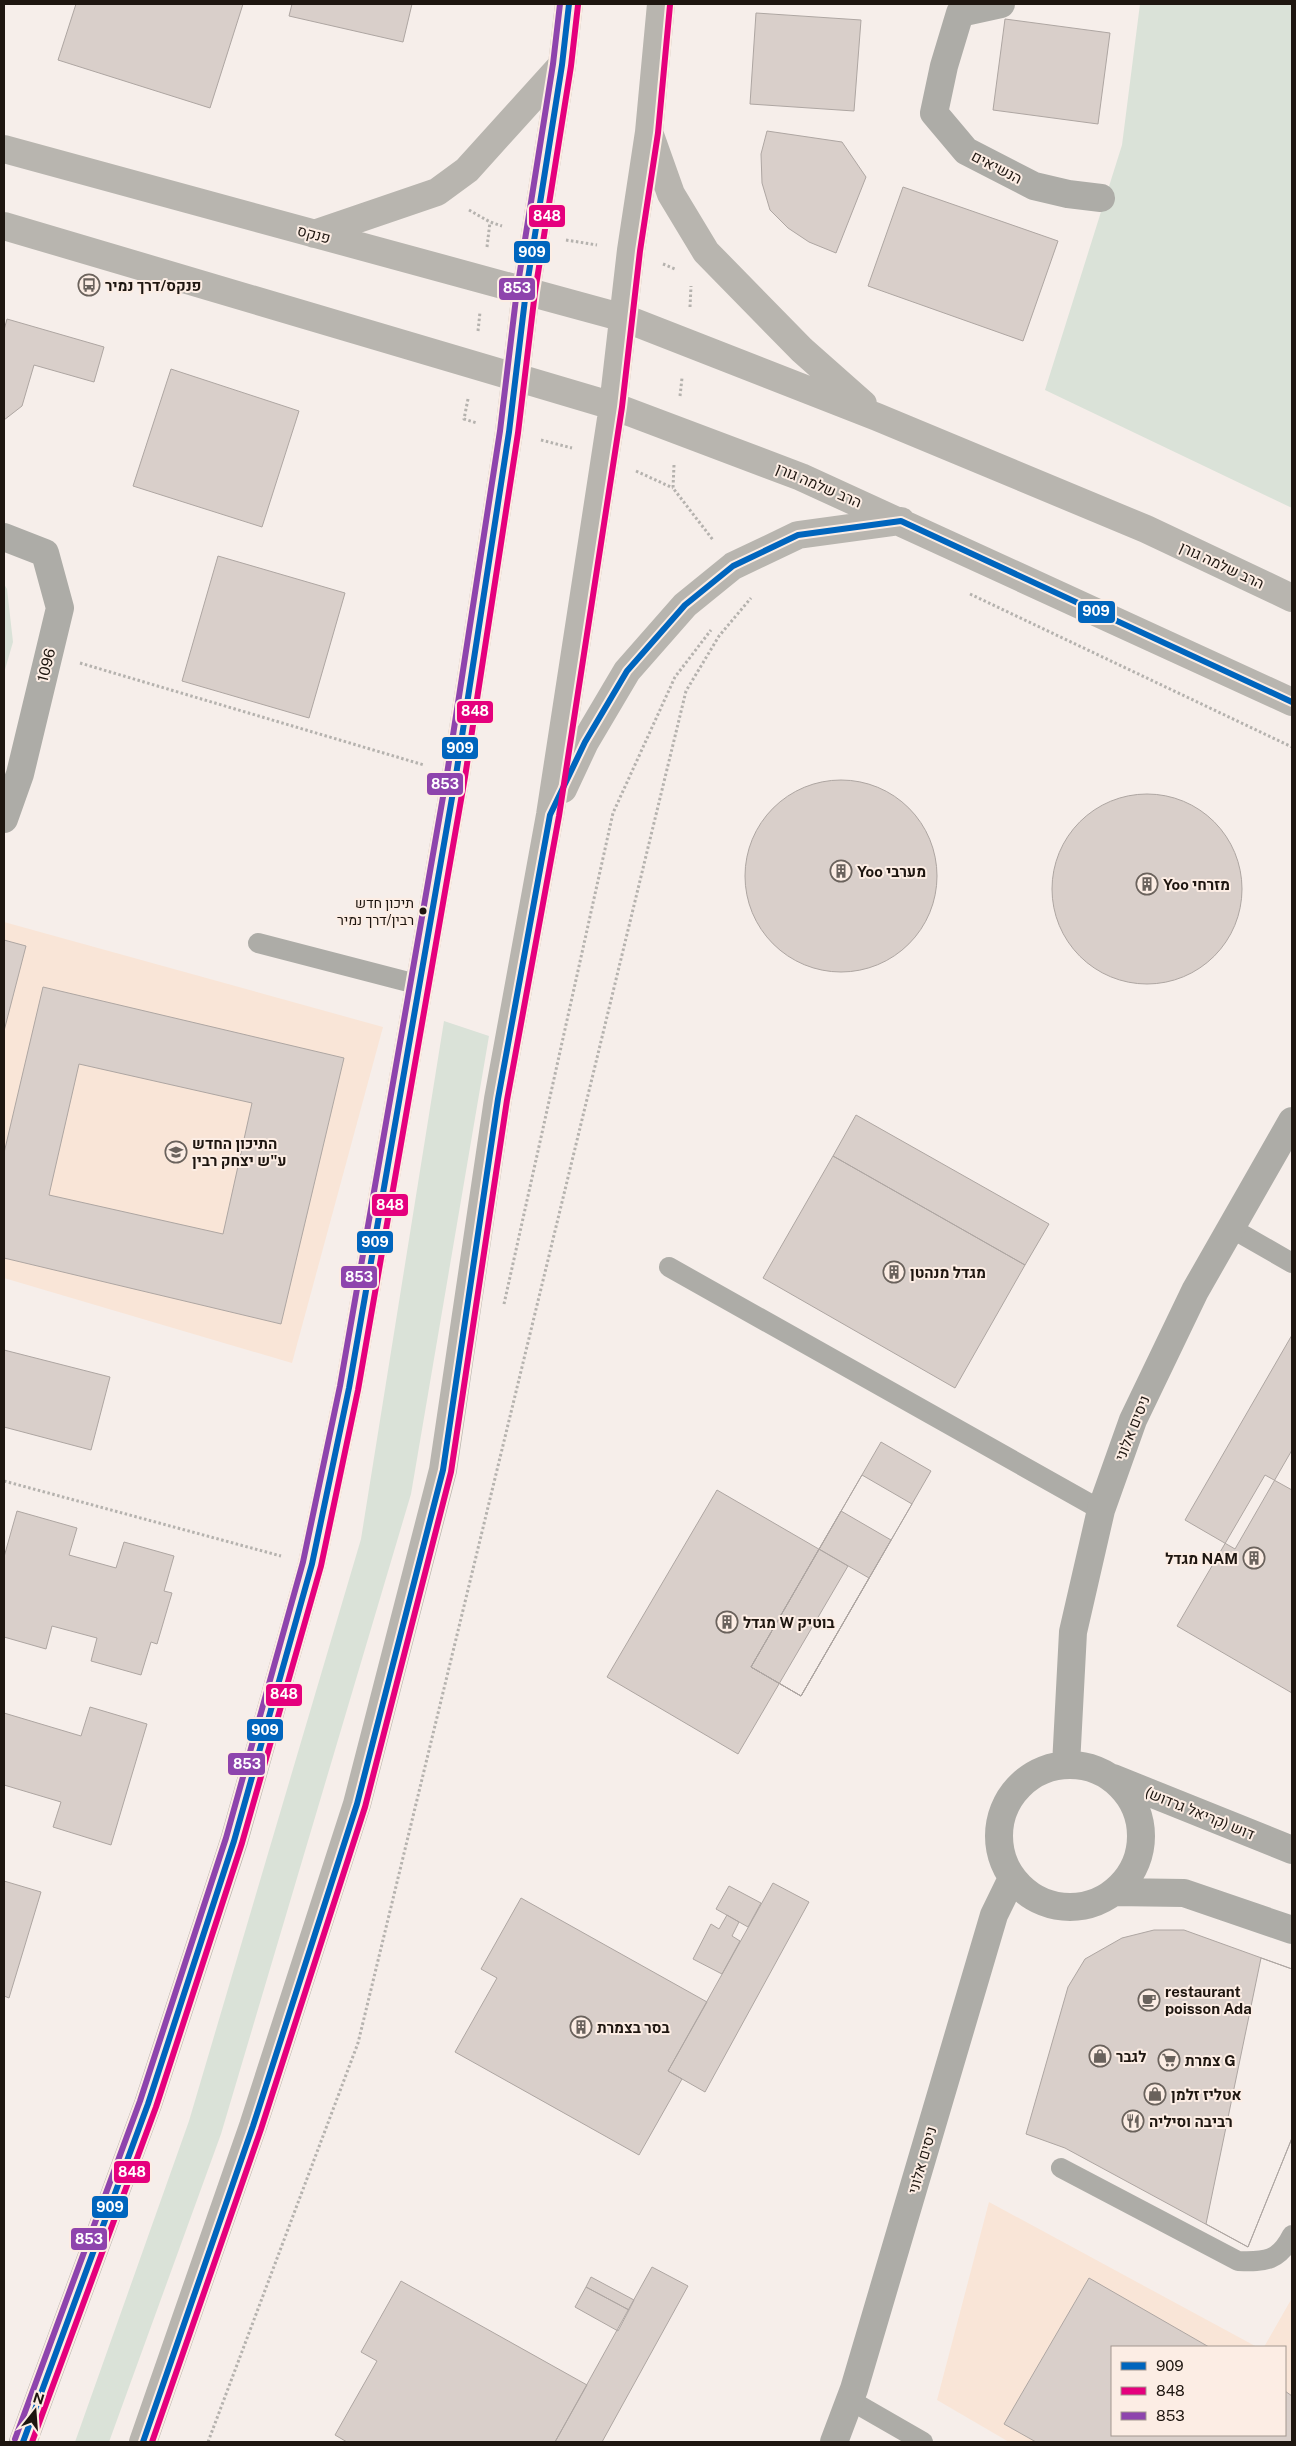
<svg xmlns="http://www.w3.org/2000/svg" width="1296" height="2446" viewBox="0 0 1296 2446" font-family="'Public Sans',Heebo,sans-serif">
  <rect width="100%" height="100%" fill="#f6eeea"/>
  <path fill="#f9e5d7" d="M4 922 383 1027 292 1363 4 1278Z
    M989 2202 1257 2347H1112V2435H1285V2347H1264L1292 2298V2442H1009L937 2400Z"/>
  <path fill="#dae2d8" d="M1140 4H1292V508L1045 390 1122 145Z
    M4 584 7 589 13 642 4 673Z
    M444 1021 489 1036 411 1494 221 2134 109 2442H75L189 2121 361 1539Z"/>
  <path fill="#d9cfca" stroke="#aea6a2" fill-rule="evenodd" d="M76 4H243L210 108 58 60Z
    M292 4H412L403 42 289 16Z
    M756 13 861 20 854 111 750 104Z
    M1005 19 1110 33 1098 124 993 110Z
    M767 131 842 142 866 177 836 253 809 242 788 228 770 210 762 183 761 154Z
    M903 187 1058 241 1023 341 868 286Z
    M7 319 104 347 94 382 34 365 22 406 4 420V330Z
    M171 369 299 411 262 527 133 486Z
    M218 556 345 593 309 718 182 681Z
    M745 876a96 96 0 1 1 192 0a96 96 0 1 1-192 0Z
    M1052 889a95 95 0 1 1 190 0a95 95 0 1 1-190 0Z
    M4 940 26 946 4 1031Z
    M43 987 344 1058 281 1324 4 1258V1153ZM79 1064 252 1103 223 1234 49 1195Z
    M856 1115 1049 1224 1025 1265 833 1156Z
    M833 1156 1025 1265 955 1388 763 1278Z
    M1292 1335V1450L1235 1549 1185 1520Z
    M4 1350 110 1377 91 1450 4 1427Z
    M881 1442 931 1471 801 1696 751 1667Z
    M862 1475 912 1504 801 1696 751 1667Z
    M1265 1475 1292 1490V1693L1177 1626Z
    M717 1490 848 1566 738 1754 607 1677Z
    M17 1511 77 1528 69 1555 116 1568 124 1542 174 1556 164 1591 172 1593 157 1644 151 1642 141 1675 91 1661 97 1638 52 1626 46 1649 4 1637V1557Z
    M841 1511 891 1540 801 1696 751 1667Z
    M819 1549 869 1578 801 1696 751 1667Z
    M90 1707 147 1724 111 1845 53 1827 61 1802 4 1785V1713L81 1736Z
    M4 1881 41 1892 9 1998 4 1996Z
    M773 1883 809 1902 705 2092 668 2071Z
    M729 1886 761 1903 748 1927 716 1909Z
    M521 1898 707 2002 668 2071 682 2079 639 2155 455 2052 497 1978 481 1969Z
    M727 1915 739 1922 732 1936 740 1941 722 1974 693 1959 711 1924 719 1929Z
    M1154 1930H1184L1292 1969V2138L1248 2247 1065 2148 1026 2134 1068 1987 1085 1959 1122 1938Z
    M1261 1958 1292 1969V2138L1248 2247 1206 2224Z
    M652 2267 688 2286 602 2442H555Z
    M591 2277 634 2300 629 2310 586 2287Z
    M1089 2278 1209 2347H1112V2435H1285V2391L1292 2396V2442H1036L1004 2424Z
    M401 2281 587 2385 555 2442H347L335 2435 377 2361 361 2352Z
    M586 2287 629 2310 618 2331 575 2307Z"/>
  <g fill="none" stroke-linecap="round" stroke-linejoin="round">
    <path stroke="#b5b2ae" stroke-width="3" stroke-dasharray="2.5 2.5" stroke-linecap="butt" d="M469 210 490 222 502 226
      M566 240 597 245
      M487 247 490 222
      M663 264 675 269
      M690 307 691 286
      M478 331 480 312
      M680 396 682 378
      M468 399 464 419 477 423
      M541 440 572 448
      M674 465 673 488 713 540
      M636 471 673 488
      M970 594 1292 747
      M80 663 424 765
      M504 1304 613 813 675 677 711 630
      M4 1481 281 1556
      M208 2442 358 2043 686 691 719 636 751 598"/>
    <path stroke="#adaca7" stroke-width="20" d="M258 943 420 985
      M1231 1228 1292 1263
      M669 1267 1101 1510
      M1061 2168 1238 2261C1266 2262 1279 2261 1292 2235
      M850 2400 923 2442"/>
    <path stroke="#adaca7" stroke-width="28" d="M1001 4 960 13 944 66 934 113 966 151 1034 186 1068 194 1101 198
      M4 537 45 553 60 608 20 774 4 819
      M1066 1765 1073 1632 1101 1510 1133 1420 1195 1291 1292 1121
      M999 1836a71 71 0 1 1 142 0a71 71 0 1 1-142 0Z
      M1113 1778 1292 1850
      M1114 1892 1184 1893 1292 1930
      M834 2442 854 2389 994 1915 1012 1878"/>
    <path stroke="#b8b5af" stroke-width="28" d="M650 135 671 194 706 252 802 350 863 404
      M4 149 624 318 877 417 1146 529 1292 598
      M4 226 613 406 801 477 1292 702
      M314 234 437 192 467 170 562 65
      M563 789 585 742 627 671 685 605 733 566 798 535 901 521
      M23 2442 148 2104 234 1841 312 1564 349 1388 456 775 509 432 526 291 562 65 569 4
      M143 2442 253 2126 357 1804 443 1470 498 1099 550 815 613 406 631 250 649 132 661 4"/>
    <g stroke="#fcede4" stroke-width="10">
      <path id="bus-1" d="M901 521 1292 702
        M23 2442 148 2104 234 1841 312 1564 349 1388 456 775 509 432 526 291 562 65 569 4
        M143 2442 253 2126 357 1804 443 1470 498 1099 550 815 585 742 627 671 685 605 733 566 798 535 901 521"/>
    </g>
    <g stroke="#fcede4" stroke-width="10">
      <path id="bus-2" d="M32 2442 156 2107 242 1843 321 1566 358 1390 465 777 518 433 535 292 571 66 578 5
        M152 2442 261 2129 365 1807 451 1472 507 1100 559 816 622 407 640 251 658 133 670 5"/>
    </g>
    <g stroke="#fcede4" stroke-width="10">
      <path id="bus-3" d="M15 2439 140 2101 226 1838 303 1562 340 1386 447 774 500 431 517 290 553 64 560 4"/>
    </g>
    <use href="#bus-1" stroke="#0065bd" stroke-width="6"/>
    <use href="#bus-2" stroke="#e5007d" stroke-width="6"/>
    <use href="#bus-3" stroke="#8e44ad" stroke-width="6"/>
  </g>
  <defs>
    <g id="bus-ring" transform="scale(1.125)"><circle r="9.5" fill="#fcede4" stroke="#6a625c" stroke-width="1.5"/><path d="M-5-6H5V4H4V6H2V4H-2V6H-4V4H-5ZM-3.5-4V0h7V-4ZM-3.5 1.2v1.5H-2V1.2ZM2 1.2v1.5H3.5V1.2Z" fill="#6a625c"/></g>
    <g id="building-ring" transform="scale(1.125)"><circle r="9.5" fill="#fcede4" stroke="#6a625c" stroke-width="1.5"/><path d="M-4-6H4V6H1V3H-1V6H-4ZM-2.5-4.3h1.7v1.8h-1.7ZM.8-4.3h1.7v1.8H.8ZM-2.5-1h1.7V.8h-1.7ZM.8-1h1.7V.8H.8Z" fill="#6a625c"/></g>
    <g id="school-ring" transform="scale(1.125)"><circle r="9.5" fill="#fcede4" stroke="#6a625c" stroke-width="1.5"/><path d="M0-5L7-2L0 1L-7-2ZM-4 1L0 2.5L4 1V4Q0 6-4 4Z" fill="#6a625c"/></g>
    <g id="cafe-ring" transform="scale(1.125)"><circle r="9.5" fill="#fcede4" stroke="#6a625c" stroke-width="1.5"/><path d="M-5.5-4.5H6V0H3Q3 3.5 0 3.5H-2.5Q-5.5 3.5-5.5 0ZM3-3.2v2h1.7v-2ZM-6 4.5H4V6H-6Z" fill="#6a625c"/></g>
    <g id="shop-ring" transform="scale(1.125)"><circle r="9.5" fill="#fcede4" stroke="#6a625c" stroke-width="1.5"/><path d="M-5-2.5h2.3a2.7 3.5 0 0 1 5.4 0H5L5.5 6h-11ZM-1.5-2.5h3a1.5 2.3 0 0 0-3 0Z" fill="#6a625c"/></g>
    <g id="supermarket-ring" transform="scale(1.125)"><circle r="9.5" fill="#fcede4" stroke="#6a625c" stroke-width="1.5"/><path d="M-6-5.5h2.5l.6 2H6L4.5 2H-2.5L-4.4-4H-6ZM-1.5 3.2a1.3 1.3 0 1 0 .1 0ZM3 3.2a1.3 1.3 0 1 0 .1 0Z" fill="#6a625c"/></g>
    <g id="restaurant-ring" transform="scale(1.125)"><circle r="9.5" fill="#fcede4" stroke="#6a625c" stroke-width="1.5"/><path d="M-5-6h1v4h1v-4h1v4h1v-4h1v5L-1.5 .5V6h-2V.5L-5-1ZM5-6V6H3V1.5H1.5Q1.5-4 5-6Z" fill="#6a625c"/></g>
  </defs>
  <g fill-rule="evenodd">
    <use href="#bus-ring" x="89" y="285"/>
    <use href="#building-ring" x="841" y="871"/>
    <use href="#building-ring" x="1147" y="884"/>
    <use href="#school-ring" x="176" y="1152"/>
    <use href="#building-ring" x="894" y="1272"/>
    <use href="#building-ring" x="1254" y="1558"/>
    <use href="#building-ring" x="727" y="1622"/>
    <use href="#cafe-ring" x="1149" y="2000"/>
    <use href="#building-ring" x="581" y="2027"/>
    <use href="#shop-ring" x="1100" y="2056"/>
    <use href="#supermarket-ring" x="1169" y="2060"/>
    <use href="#shop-ring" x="1155" y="2094"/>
    <use href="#restaurant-ring" x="1133" y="2121"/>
  </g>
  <circle fill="#1e1610" stroke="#fcede4" stroke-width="2" cx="423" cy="911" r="4.5"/>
  <g text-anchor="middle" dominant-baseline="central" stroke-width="4" stroke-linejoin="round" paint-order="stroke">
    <g font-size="14" fill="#1e1610" stroke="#fcede4" text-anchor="end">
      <text x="414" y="903">תיכון חדש<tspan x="414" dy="17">רבין/דרך נמיר</tspan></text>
    </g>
    <g font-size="15" fill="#1e1610" stroke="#fcede4">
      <text transform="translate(997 167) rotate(27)">הנשיאים</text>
      <text transform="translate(314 234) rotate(15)">פנקס</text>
      <text transform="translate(819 485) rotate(23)">הרב שלמה גורן</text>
      <text transform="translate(1222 565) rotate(25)">הרב שלמה גורן</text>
      <text transform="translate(46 665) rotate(-76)">1096</text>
      <text transform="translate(1132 1428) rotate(-68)">ניסים אלוני</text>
      <text transform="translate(1200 1813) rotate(22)">דוש (קריאל גרדוש)</text>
      <text transform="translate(922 2160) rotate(-74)">ניסים אלוני</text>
    </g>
    <g font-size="15" font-weight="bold" fill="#1e1610" stroke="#fcede4" text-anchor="start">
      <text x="105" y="285">פנקס/דרך נמיר</text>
      <text x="857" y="871">Yoo מערבי</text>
      <text x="1163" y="884">Yoo מזרחי</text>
      <text x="192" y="1143">התיכון החדש<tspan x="192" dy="17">ע"ש יצחק רבין</tspan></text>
      <text x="910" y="1272">מגדל מנהטן</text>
      <text x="1238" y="1558" text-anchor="end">מגדל NAM</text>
      <text x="743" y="1622">מגדל W בוטיק</text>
      <text x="1165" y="1991">restaurant<tspan x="1165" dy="17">poisson Ada</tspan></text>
      <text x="597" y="2027">בסר בצמרת</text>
      <text x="1116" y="2056">לגבר</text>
      <text x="1185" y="2060">צמרת G</text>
      <text x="1171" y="2094">אטליז זלמן</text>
      <text x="1149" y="2121">רביבה וסיליה</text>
    </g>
  </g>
  <g stroke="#fcede4" stroke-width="2">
    <rect x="528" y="204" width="38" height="24" rx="5" fill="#e5007d"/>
    <rect x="513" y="240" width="38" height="24" rx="5" fill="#0065bd"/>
    <rect x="498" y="277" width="38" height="24" rx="5" fill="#8e44ad"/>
    <rect x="1077" y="600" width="39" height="24" rx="5" fill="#0065bd"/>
    <rect x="456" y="700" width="38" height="24" rx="5" fill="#e5007d"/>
    <rect x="441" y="736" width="38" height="24" rx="5" fill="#0065bd"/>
    <rect x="426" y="772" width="38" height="24" rx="5" fill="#8e44ad"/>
    <rect x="371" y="1193" width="38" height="24" rx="5" fill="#e5007d"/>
    <rect x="356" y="1230" width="38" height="24" rx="5" fill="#0065bd"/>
    <rect x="340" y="1265" width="38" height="24" rx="5" fill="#8e44ad"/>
    <rect x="265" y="1683" width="38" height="24" rx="5" fill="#e5007d"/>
    <rect x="246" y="1718" width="38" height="24" rx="5" fill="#0065bd"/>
    <rect x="227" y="1752" width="39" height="24" rx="5" fill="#8e44ad"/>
    <rect x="113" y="2160" width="38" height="24" rx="5" fill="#e5007d"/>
    <rect x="91" y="2195" width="38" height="24" rx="5" fill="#0065bd"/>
    <rect x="70" y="2227" width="38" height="24" rx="5" fill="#8e44ad"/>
  </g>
  <g font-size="14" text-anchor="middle" font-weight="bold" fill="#fff">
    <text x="547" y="221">848</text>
    <text x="532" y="257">909</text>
    <text x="517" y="293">853</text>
    <text x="1096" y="616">909</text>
    <text x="475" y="716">848</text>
    <text x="460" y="753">909</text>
    <text x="445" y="789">853</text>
    <text x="390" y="1210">848</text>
    <text x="375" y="1247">909</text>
    <text x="359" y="1282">853</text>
    <text x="284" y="1699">848</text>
    <text x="265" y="1735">909</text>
    <text x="247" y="1769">853</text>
    <text x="132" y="2177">848</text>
    <text x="110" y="2212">909</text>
    <text x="89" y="2244">853</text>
  </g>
  <rect width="1296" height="2446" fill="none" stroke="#1e1610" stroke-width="10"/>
  <rect x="1111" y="2346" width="175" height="90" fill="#fcede4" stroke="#a3978f"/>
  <rect x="1121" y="2362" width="25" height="8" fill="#0065bd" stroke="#a3978f"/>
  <text x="1156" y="2371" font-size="15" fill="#1e1610">909</text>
  <rect x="1121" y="2387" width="25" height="8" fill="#e5007d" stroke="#a3978f"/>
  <text x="1156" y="2396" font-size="15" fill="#1e1610">848</text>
  <rect x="1121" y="2412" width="25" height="8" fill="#8e44ad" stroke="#a3978f"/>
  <text x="1156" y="2421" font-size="15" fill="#1e1610">853</text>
  <g transform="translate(35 2411) rotate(17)" stroke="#fcede4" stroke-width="4" paint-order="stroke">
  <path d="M0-4L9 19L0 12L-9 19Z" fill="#1e1610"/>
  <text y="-8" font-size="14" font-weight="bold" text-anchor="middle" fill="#1e1610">N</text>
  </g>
</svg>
